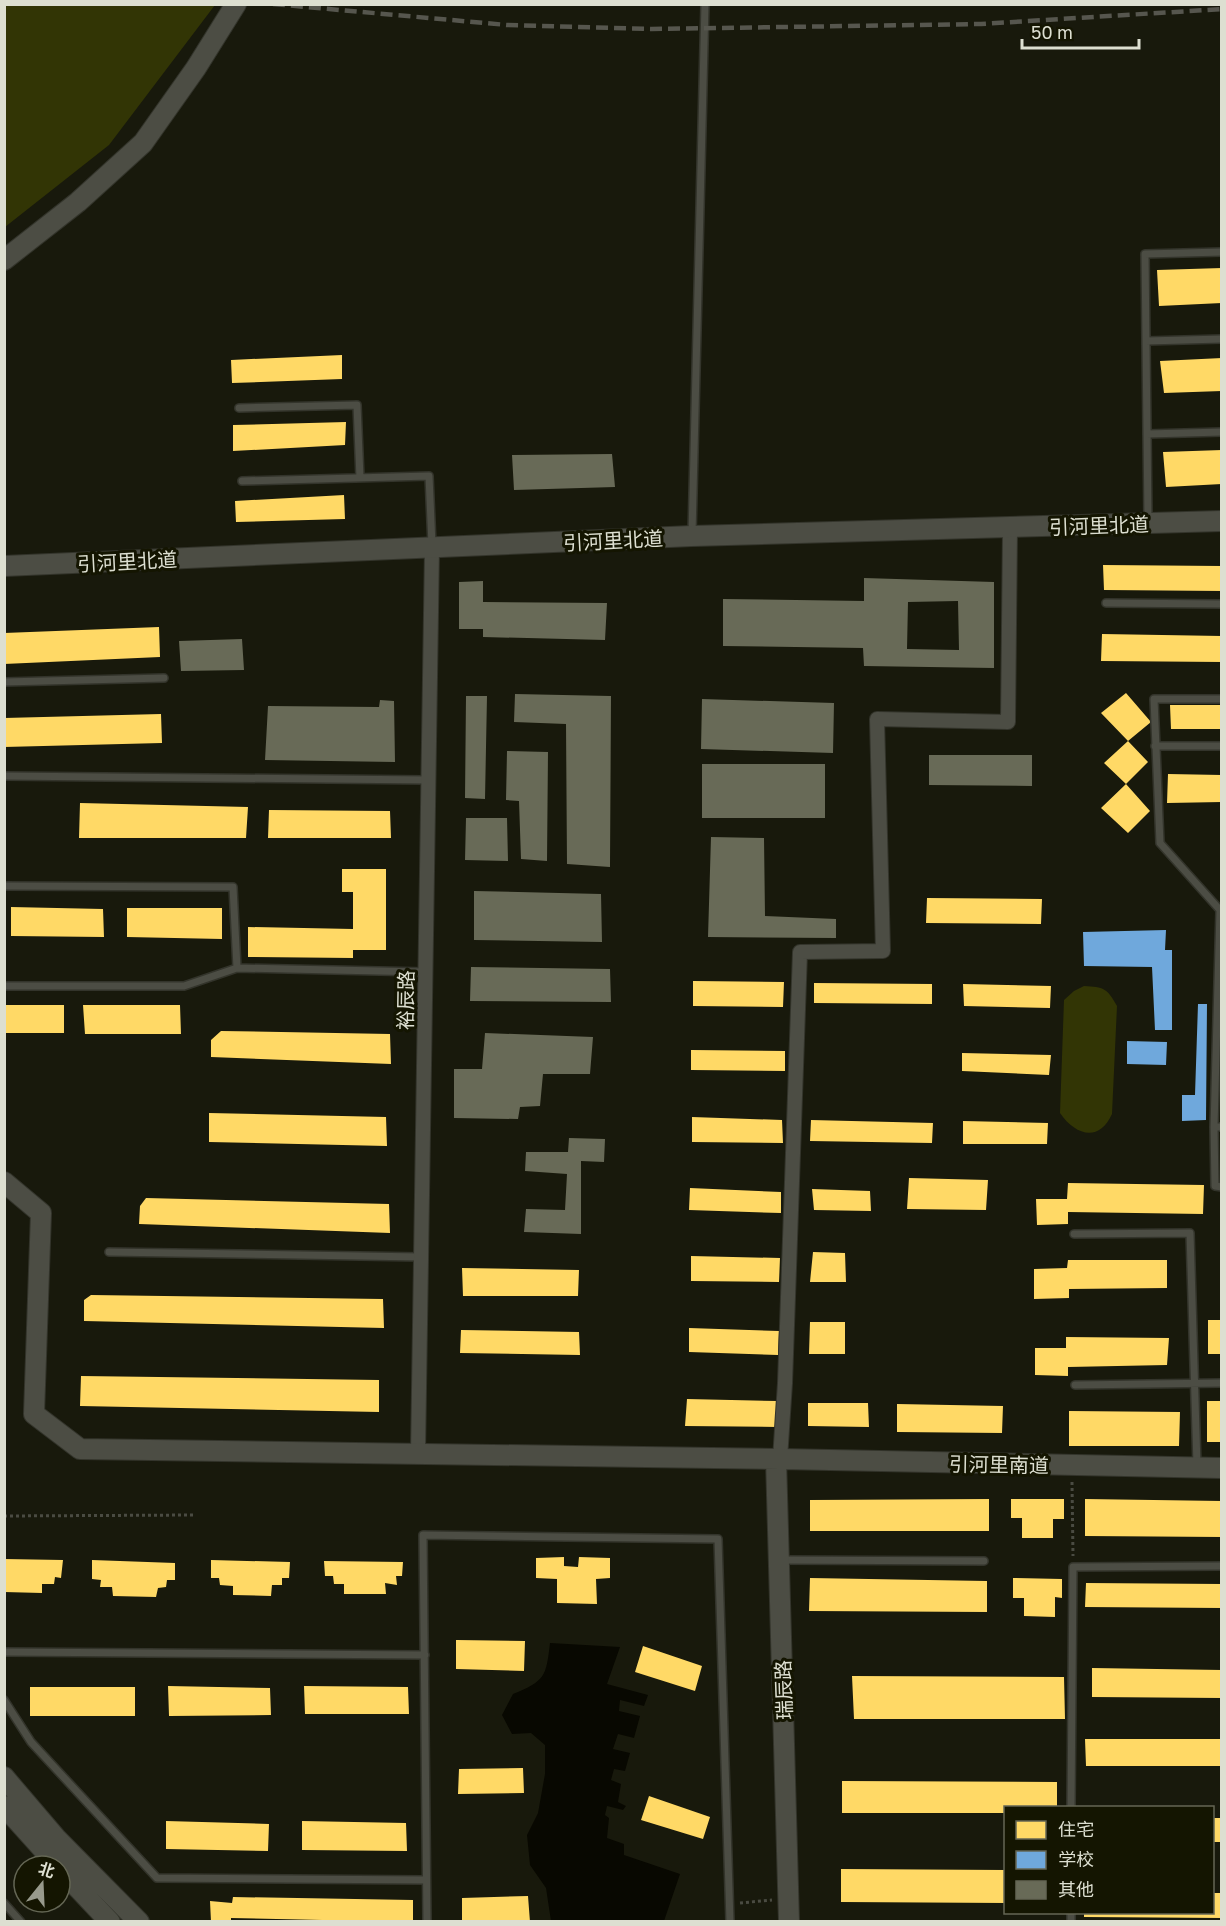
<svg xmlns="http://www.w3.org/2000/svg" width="1226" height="1926" viewBox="0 0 1226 1926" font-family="'Golos Text','Noto Sans SC',sans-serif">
  <rect width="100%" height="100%" fill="#18190c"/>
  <path fill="#323505" d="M5 4 215 5 109 145 5 227Z
    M1084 986C1104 987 1107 988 1117 1006L1112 1114C1099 1143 1075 1135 1060 1113L1064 1000 1074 991Z"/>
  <path fill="#080801" d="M550 1643 620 1647 607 1684 648 1695 644 1706 620 1700 619 1711 640 1716 634 1738 618 1734 613 1749 630 1753 625 1771 614 1769 611 1780 621 1784 618 1802 626 1806 623 1810 607 1806 605 1815 609 1818 607 1838 624 1844V1855L680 1874 664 1921H551L546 1888 530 1865 527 1835 538 1813 545 1774V1745L531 1733 512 1734 502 1715 513 1694C545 1681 546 1677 550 1643Z"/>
  <path fill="#ffd966" d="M1222 268V303L1159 306 1157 270Z
    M342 355V379L232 383 231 360Z
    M1222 358V391L1164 393 1160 361Z
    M346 422 345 445 233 451V425Z
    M1222 450V484L1166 487 1163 452Z
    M344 495 345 519 236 522 235 501Z
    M1103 565 1222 566V591L1104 590Z
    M159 627 160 657 4 664V633Z
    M1102 634 1222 636V662L1101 661Z
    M1126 693 1151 722 1128 741 1148 762 1126 784 1150 811 1128 833 1101 808 1126 784 1104 763 1128 741 1101 713Z
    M1170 705H1222V729H1171Z
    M161 714 162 743 4 747V718Z
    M1168 774 1222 775V802L1167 803Z
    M80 803 248 807 246 838H79Z
    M269 810 390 811 391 838H268Z
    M342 869H386V950H353V958L248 957V927L353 929V892H342Z
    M927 898 1042 899 1041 924 926 923Z
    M11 907 103 909 104 937 11 936Z
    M127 908H222V939L127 937Z
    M693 981 784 982 783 1007 693 1006Z
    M814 983 932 984V1004L814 1003Z
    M963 984 1051 986 1050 1008 964 1006Z
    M4 1005H64V1033H4Z
    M83 1005H180L181 1034H85Z
    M221 1031 390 1034 391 1064 211 1057V1040Z
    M691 1050 785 1051V1071L691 1070Z
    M962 1053 1051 1055 1049 1075 962 1071Z
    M209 1113 386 1117 387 1146 209 1142Z
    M692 1117 782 1120 783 1143 692 1142Z
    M811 1120 933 1123 932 1143 810 1141Z
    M963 1121 1048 1123 1047 1144H963Z
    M909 1178 988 1180 986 1210 907 1209Z
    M1068 1183 1204 1185 1203 1214 1068 1212V1224L1037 1225 1036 1199H1067Z
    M690 1188 781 1192V1213L689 1210Z
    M812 1189 870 1191 871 1211 814 1210Z
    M146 1198 389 1204 390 1233 139 1224 140 1206Z
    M813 1252 845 1253 846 1282H810Z
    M691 1256 780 1258 779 1282 691 1281Z
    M1068 1260H1167V1288L1069 1289V1298L1034 1299V1269L1067 1268Z
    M462 1268 579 1270 578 1296H463Z
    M91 1295 383 1299 384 1328 84 1321V1300Z
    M1208 1320H1222V1354H1208Z
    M810 1322H845V1354H809Z
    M689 1328 779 1331 778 1355 689 1352Z
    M461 1330 579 1332 580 1355 460 1353Z
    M1066 1337 1169 1338 1167 1365 1068 1367V1376L1035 1375V1348H1066Z
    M81 1376 379 1380V1412L80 1406Z
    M687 1399 778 1401V1427L685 1426Z
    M1207 1401H1222V1442H1207Z
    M808 1403H868L869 1427 808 1426Z
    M897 1404 1003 1406 1002 1433 897 1432Z
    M1069 1411 1180 1412 1179 1446H1069Z
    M989 1499V1531H810V1500Z
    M1011 1499H1064V1519H1053V1538H1022V1518H1011Z
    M1085 1499 1222 1501V1537L1085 1536Z
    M564 1557V1566L578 1567 579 1557 610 1558V1578L596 1579 597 1604 557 1603V1579L536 1578V1558Z
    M4 1559 63 1560 61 1578 55 1577 54 1584H42V1593L4 1592Z
    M92 1560 175 1563V1580H167L166 1587 158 1588 156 1597 113 1596 112 1587H100L101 1580 92 1579Z
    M211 1560 290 1562 289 1578H282V1585H272L271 1596 233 1595V1586L220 1585 219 1578H211Z
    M324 1561 403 1562 402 1576H396L397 1585 385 1583 386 1594H344V1584H334L333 1576H325Z
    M810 1578 987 1581V1612L809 1611Z
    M1013 1578 1062 1579V1598L1055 1597V1617L1024 1616V1598H1013Z
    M1086 1583 1222 1584V1608L1085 1607Z
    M456 1640 525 1641 524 1671 456 1669Z
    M643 1646 702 1666 695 1691 635 1672Z
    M1092 1668 1222 1670V1698L1092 1697Z
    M852 1676 1064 1677 1065 1719H854Z
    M168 1686 270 1688 271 1715 169 1716Z
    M304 1686 408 1687 409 1714H305Z
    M30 1687H135V1716H30Z
    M1085 1739H1222V1766H1086Z
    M523 1768 524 1793 458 1794 459 1769Z
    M842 1781 1057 1782V1808H1006V1813H842Z
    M649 1796 710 1817 703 1839 641 1820Z
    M1212 1818H1222V1842H1212Z
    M166 1821 269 1824 268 1851 166 1849Z
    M302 1821 406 1823 407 1851 302 1850Z
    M841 1869 1006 1870V1903L841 1902Z
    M1212 1893H1222V1918L1084 1917V1912H1212Z
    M528 1896 530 1922H462V1898Z
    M233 1897 413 1900V1922L231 1918V1922H211L210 1901 232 1903Z"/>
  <path fill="#6fa8dc" d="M1166 930 1165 950H1172V1030H1155L1152 967 1084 966 1083 932Z
    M1198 1004H1207L1206 1120 1182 1121V1095H1195Z
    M1127 1041 1167 1042 1166 1065 1127 1064Z"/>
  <path fill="#686a57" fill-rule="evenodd" d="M612 454 615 487 514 490 512 455Z
    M864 578 994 582V668L864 666 863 648 723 646V599L864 601ZM958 601 959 650 907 649 908 602Z
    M483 581V602L607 603 605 640 483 637V629H459V582Z
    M242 639 244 670 181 671 179 641Z
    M515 694 611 696 610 867 567 864 566 724 514 722Z
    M466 696H487L485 799 465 798Z
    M702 699 834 703 833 753 701 749Z
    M380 700 394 701 395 762 265 760 268 706 379 707Z
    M507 751 548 752 547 861 521 859 519 801 506 800Z
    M929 755H1032V786L929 785Z
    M702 764H825V818H702Z
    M466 818H507L508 861 465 860Z
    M711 837 764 838 765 916 836 919V938L708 937Z
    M474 891 601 894 602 942 474 940Z
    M471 967 610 969 611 1002 470 1001Z
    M485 1033 593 1037 590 1074H543L540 1106 520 1107 518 1119 454 1118V1069H482Z
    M569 1138 605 1139 604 1162 581 1161V1234L524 1232 526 1209 565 1210 567 1174 525 1171 526 1152H568Z"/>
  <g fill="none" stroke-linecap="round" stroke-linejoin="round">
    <g stroke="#33342b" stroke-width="10">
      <path id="lane" d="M1146 341 1222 339
        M239 408 357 405 360 478
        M1147 434 1222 432
        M242 481 429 476 432 545
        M1148 521 1145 254 1222 252
        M692 534 705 4
        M1106 603 1222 604
        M4 682 164 678
        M1222 699H1154L1160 843 1220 910 1214 1127H1222
        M1155 746H1222
        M4 776 428 780
        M4 886 233 887 237 968 425 972
        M4 986H184L237 968
        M1214 1127 1215 1186 1222 1187
        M1074 1234 1190 1233 1197 1465
        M109 1252 421 1257
        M1075 1385 1222 1383
        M781 1560 984 1561
        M4 1652 425 1655
        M4 1700 31 1742 157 1878 426 1880
        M1071 1808 1073 1567 1222 1566
        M4 1903 21 1922
        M427 1922 423 1535 718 1539 730 1922
        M1071 1922V1912"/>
    </g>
    <g stroke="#33342b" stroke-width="16">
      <path id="street" d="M418 1454 432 548
        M780 1459 785 1383 800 952 883 951 877 719 1008 722 1010 528"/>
    </g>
    <g stroke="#33342b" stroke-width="22">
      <path id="secondary" d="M4 260 78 202 143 143 196 68 236 4
        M4 566 692 536 1222 521
        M4 1182 41 1213 34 1414 80 1449 780 1459 1222 1468
        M776 1459 789 1922
        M4 1777 56 1838 139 1922
        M4 1806 58 1866
        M60 1869 110 1922"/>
    </g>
    <path stroke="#4a4b42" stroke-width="3" stroke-dasharray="3 3" stroke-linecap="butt" d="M1072 1482 1073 1556
      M4 1516 193 1515
      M740 1903 772 1900"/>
    <use href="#lane" stroke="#4c4d44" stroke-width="7"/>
    <use href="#street" stroke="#4c4d44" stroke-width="14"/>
    <use href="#secondary" stroke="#4c4d44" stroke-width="20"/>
    <path stroke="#56564e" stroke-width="4.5" stroke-dasharray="12 6" stroke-linecap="butt" d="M273 4 507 25 652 29 981 24 1222 9"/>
  </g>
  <g text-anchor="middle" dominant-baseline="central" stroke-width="6" stroke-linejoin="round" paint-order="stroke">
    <g font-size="20" fill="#dddfd1" stroke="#141501">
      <text transform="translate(1099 525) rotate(-2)">引河里北道</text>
      <text transform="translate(613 540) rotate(-3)">引河里北道</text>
      <text transform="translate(127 561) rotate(-3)">引河里北道</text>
      <text transform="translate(405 1000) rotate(-89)">裕辰路</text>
      <text transform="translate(999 1464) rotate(1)">引河里南道</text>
      <text transform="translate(783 1690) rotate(-92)">瑞辰路</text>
    </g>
  </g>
  <rect width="1226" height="1926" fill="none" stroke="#dddfd1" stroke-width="12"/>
  <rect x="1004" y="1806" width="210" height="108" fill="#141501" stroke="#646654" stroke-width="1.5"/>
  <rect x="1016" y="1821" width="30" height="18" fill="#ffd966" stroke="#646654" stroke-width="1.5"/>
  <text x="1058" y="1836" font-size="18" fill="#dddfd1">住宅</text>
  <rect x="1016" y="1851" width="30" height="18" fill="#6fa8dc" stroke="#646654" stroke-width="1.5"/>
  <text x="1058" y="1866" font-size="18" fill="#dddfd1">学校</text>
  <rect x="1016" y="1881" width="30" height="18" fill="#686a57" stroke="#646654" stroke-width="1.5"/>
  <text x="1058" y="1896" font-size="18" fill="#dddfd1">其他</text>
  <g transform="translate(42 1884) rotate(18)"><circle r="28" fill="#141501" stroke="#646654" stroke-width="1.5"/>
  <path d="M0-4.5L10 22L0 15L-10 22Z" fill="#989a8c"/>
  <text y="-9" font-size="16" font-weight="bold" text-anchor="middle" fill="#dddfd1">北</text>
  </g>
  <path d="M1022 39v9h117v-9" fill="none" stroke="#dddfd1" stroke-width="3"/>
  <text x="1031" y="39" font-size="18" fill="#dddfd1" stroke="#141501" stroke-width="4.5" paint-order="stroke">50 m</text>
</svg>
